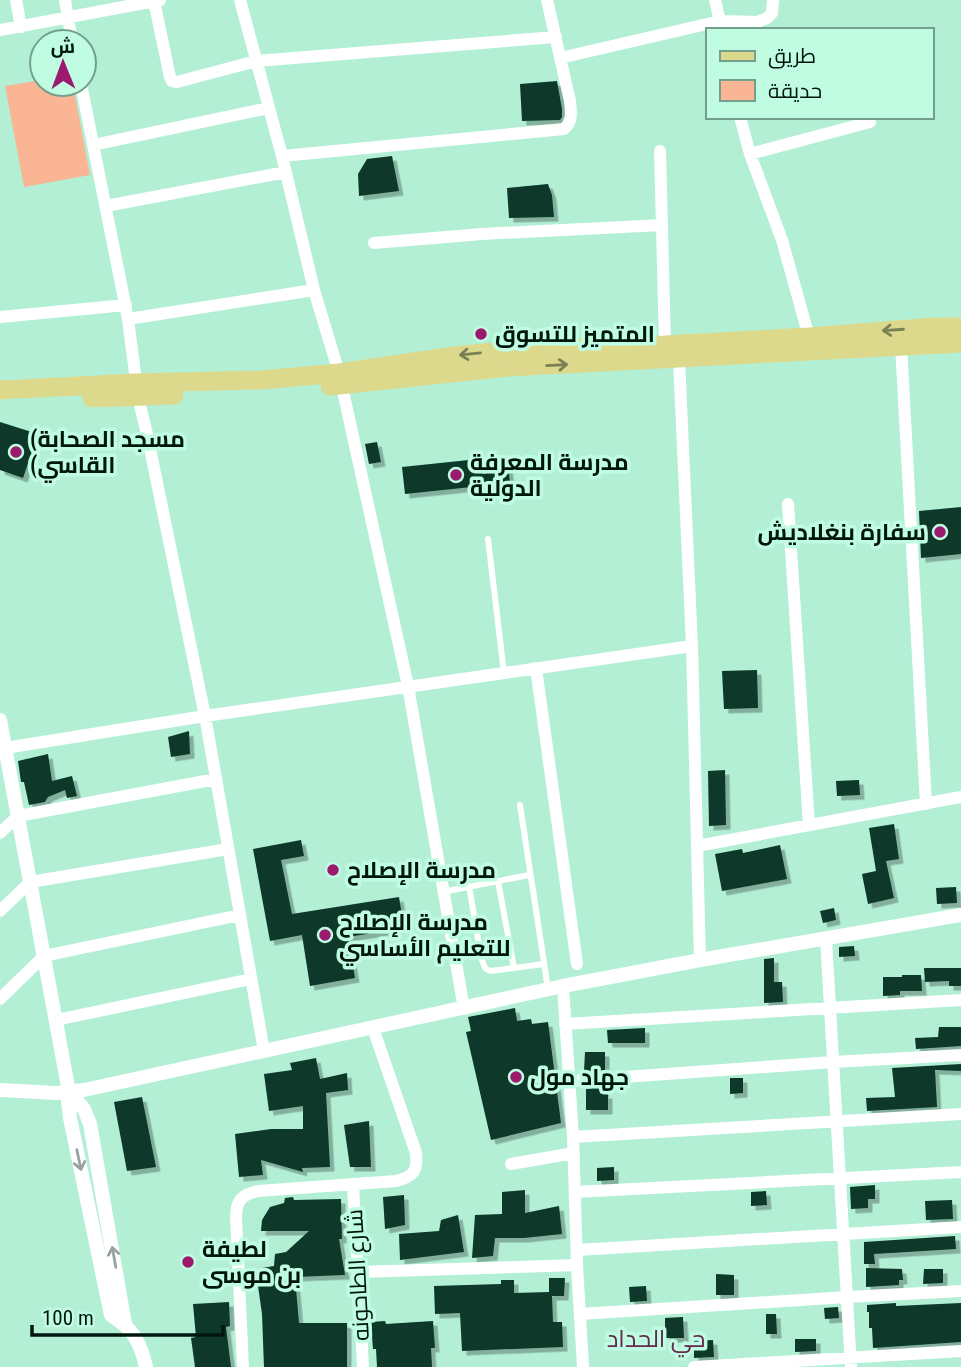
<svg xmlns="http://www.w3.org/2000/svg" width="961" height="1367" viewBox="0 0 961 1367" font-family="'Roboto Condensed',Cairo,sans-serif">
  <defs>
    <filter id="shadow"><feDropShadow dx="4.5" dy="4.5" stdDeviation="0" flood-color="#0004"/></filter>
  </defs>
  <rect width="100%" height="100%" fill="#b2efd5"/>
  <path fill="#fab594" d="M42 80V84H73L90 175 24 187 5 86Z"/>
  <path fill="#093829" filter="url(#shadow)" d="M557 81 562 109V117L560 120 522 121 520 84Z
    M392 156 399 191 359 196 358 174 367 159Z
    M548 184 552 195 554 217 509 218 507 188Z
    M0 422 38 434 23 478 0 470Z
    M377 442 381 462 369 464 365 444Z
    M507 456 510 483 405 494 402 467Z
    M961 507V554L921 558 919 511Z
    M757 670 758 708 724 709 722 671Z
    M189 731 190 754 171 757 168 737Z
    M48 754 52 781 72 776 77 796 67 798 65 790 48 797 45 802 29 805 24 782H21L18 761Z
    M725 770 726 825 709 826 708 771Z
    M859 780 860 795 837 796 836 781Z
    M894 824 899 859 886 861 894 898 868 904 862 874 876 871 869 828Z
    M301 840 304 856 281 860 292 914 399 897 404 928 348 937 355 978 310 986 302 935 270 941 253 849Z
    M780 845 787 879 722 891 715 854 742 849 743 853Z
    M956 887 957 903 937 904 936 888Z
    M834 908 836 920 823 923 820 911Z
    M854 946 855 956 839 957V947Z
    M774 958V982H782L783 1002 764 1003V959Z
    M924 968H961V986H949V981L925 982Z
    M902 975H921L922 991H900V995L883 996V977H902Z
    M515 1008 517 1021 531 1019 532 1024 548 1022 561 1123 491 1140 466 1032 471 1031 468 1017Z
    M939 1027H961V1046L916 1049 915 1038 938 1037Z
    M645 1028V1043H608L607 1030Z
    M585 1052H605V1070L584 1071Z
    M316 1058 320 1079 347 1073 348 1090 326 1093 330 1167 302 1168 303 1172 261 1160 263 1175 239 1177 235 1134 271 1129H303V1106L269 1111 264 1074 292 1070 290 1063Z
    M961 1064V1071L935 1070 937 1107 867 1111 866 1098 895 1097 892 1068Z
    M730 1078H743V1093L730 1094Z
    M605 1087 604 1094H608V1110H586V1089Z
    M142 1097 156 1167 127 1171 114 1102Z
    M369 1121 371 1167H350L344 1125Z
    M614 1167V1180L597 1181V1168Z
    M875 1185V1199H868V1208L851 1209 850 1187Z
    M525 1190V1213L559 1206 562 1234 524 1238H495L493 1256 472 1258 475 1215 502 1214V1192Z
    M766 1191 767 1205 751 1206V1192Z
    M404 1195 405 1225 385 1229 383 1197Z
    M293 1197 294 1200 341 1199 342 1239H339L345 1275 295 1277 299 1323H347V1367H264L262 1314 258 1286 265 1285 262 1268 274 1266 275 1254 286 1252 309 1231H261L262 1220 270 1207 284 1203 285 1198Z
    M952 1200 953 1219 926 1220 925 1201Z
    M458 1215 464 1252 400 1260 399 1234 439 1231 441 1220Z
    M955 1236 956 1249 874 1254 875 1264H864V1242Z
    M866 1268 902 1269 903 1280H899V1285L866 1287Z
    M924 1269H943V1283L923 1284Z
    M716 1274 734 1275V1295H716Z
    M549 1278H565L564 1296H552L553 1322H562L563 1347 462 1351 460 1313 435 1314 434 1286 501 1284V1280H514V1293L549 1292Z
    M646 1286 647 1301 630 1302 629 1287Z
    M229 1302 230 1326 226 1327 231 1367H195L191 1338 196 1337 193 1304Z
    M896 1303V1306L961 1303V1342L873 1348 872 1328H869V1312H867V1305Z
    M838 1307 839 1318 825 1319 824 1308Z
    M766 1314H776L777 1334H766Z
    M683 1317 684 1338H665V1318Z
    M385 1321 386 1324 433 1321 435 1348H431L432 1367H377L376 1349H373L371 1322Z
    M795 1339H816V1351L795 1352Z
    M713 1340 714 1357 694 1358V1341Z"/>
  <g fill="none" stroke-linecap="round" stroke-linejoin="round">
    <path stroke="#fff" stroke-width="6" d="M488 539 504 673
      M520 805 548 989
      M498 881 514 968
      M469 886 481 957 485 968 490 971 544 964
      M443 892 529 875"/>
    <path stroke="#fff" stroke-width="12" d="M16 0 21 27
      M65 0 72 42
      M240 0 282 156 314 290 339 373 408 686 464 1009
      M715 0 722 30
      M154 1 170 77 172 81 177 82 256 61 556 37
      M0 30 160 0
      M560 58 720 21 757 22 767 18 772 13 773 0
      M81 84 128 319 138 397 147 434 205 716 264 1051
      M740 117 750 154 782 240 809 337
      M93 145 269 108
      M660 151 665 345
      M750 154 870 122
      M282 156 564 129C573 121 571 112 570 101L547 0
      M106 206 286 172
      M374 243 482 234 662 225
      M0 317 126 305
      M128 319 314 290
      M901 345 926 804
      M679 359 692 646
      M788 504 809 825
      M536 668 577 964
      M0 753 5 748 205 716 692 646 700 960
      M0 833 18 816 216 779
      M697 846 961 797
      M0 911 30 882 228 849
      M826 939 851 1367
      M563 986 573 1137 577 1265 583 1367
      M0 999 44 956 240 915
      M56 1020 251 979
      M565 1024 961 1000
      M569 1081 833 1062 961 1055
      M573 1137 961 1114
      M511 1164 574 1153
      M353 1184 363 1367
      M575 1192 961 1172
      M577 1250 961 1227
      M358 1272 577 1265
      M580 1314 847 1297 961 1291
      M243 1367 236 1218C236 1201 241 1195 258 1191L396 1181C413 1177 418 1171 416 1153L373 1028
      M694 1367 961 1351"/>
    <path stroke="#fff" stroke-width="14" d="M0 720 69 1092 68 1101 70 1118 111 1315C133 1329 140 1341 146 1367
      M0 1090 56 1093 84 1090 563 986 700 960 961 915
      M69 1092 84 1109 90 1124 125 1324"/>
    <path stroke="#dcd98d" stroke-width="19" d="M330 386 508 367 961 343
      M0 390 136 383 261 380 339 373 454 356 514 350 665 345 809 337 935 327H961
      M92 398 174 395"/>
  </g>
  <defs><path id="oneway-shaft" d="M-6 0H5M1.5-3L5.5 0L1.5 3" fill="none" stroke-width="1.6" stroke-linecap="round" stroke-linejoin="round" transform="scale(1.75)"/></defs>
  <g stroke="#798154">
    <use href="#oneway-shaft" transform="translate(893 330) rotate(176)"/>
    <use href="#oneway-shaft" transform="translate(470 354) rotate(174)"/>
    <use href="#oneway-shaft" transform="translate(557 365) rotate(-3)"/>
  </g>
  <g stroke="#99a29f">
    <use href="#oneway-shaft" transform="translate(79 1160) rotate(78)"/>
    <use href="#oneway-shaft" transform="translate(114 1257) rotate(-100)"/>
  </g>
  <g fill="#9b1a6e" stroke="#bffce2" stroke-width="2.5">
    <circle cx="481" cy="334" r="7"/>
    <circle cx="16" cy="452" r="7"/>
    <circle cx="456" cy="475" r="7"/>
    <circle cx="940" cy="532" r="7"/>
    <circle cx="333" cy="870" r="7"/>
    <circle cx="325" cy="935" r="7"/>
    <circle cx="516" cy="1077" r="7"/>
    <circle cx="188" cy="1262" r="7"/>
  </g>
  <g text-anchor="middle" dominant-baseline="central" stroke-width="7" stroke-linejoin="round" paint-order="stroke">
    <g font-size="23" font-weight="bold" fill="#01160e" stroke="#bffce2" text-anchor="start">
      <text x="495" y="334">المتميز للتسوق</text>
      <text x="30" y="439">(مسجد الصحابة<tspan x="30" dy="26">(القاسي</tspan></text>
      <text x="470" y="462">مدرسة المعرفة<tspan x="470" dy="26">الدولية</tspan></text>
      <text x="926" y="532" text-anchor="end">سفارة بنغلاديش</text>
      <text x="347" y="870">مدرسة الإصلاح</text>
      <text x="339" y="922">مدرسة الإصلاح<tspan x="339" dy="26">للتعليم الأساسي</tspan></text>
      <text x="530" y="1077">جهاد مول</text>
      <text x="202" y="1249">لطيفة<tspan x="202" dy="26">بن موسى</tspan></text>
    </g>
    <g font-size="23" fill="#01160e" stroke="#bffce2">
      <text transform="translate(358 1275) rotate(-93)">شارع الطاحونه</text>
    </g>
    <g font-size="24" fill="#65274c" stroke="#bffce2">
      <text x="656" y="1339">حي الحداد</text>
    </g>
  </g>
  <rect x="706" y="28" width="228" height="91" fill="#bffce2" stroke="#73a08d" stroke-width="2"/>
  <rect x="720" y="51" width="35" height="10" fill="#dcd98d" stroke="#73a08d" stroke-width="2"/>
  <text x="768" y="63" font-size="21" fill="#01160e">طريق</text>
  <rect x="720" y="80" width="35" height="21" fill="#fab594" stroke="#73a08d" stroke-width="2"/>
  <text x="768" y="98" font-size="21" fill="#01160e">حديقة</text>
  <g transform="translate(63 63) rotate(359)"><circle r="33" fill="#bffce2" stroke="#73a08d" stroke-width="2"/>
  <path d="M0-5L12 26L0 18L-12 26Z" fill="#9b1a6e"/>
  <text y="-10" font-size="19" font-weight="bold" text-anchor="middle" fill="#01160e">ش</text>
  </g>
  <path d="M32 1325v10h191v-10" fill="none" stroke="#01160e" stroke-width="3.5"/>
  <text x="42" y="1325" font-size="21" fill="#01160e" stroke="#bffce2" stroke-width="5" paint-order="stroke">100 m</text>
</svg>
